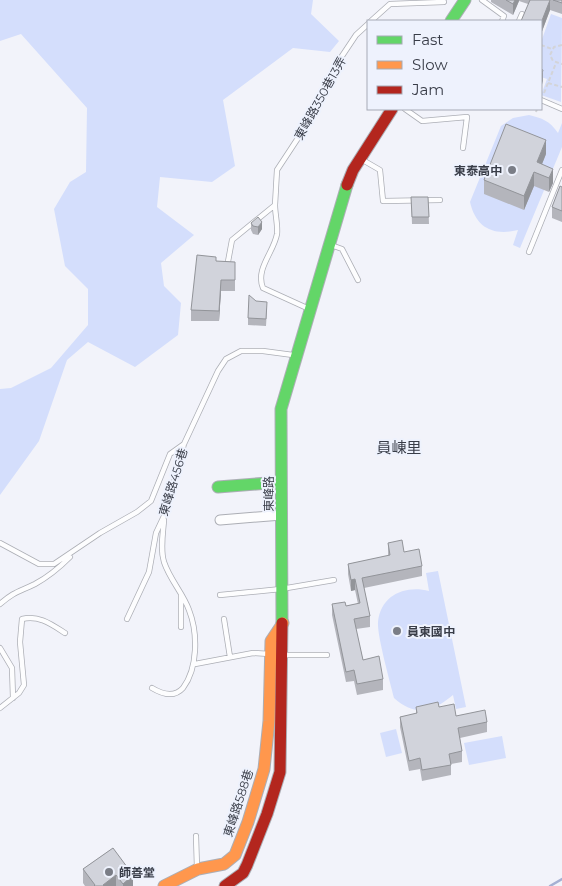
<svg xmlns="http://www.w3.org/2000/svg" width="562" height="886" viewBox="0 0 562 886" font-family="Montserrat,'Noto Sans TC',sans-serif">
  <rect width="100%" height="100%" fill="#f2f3fa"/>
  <path fill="#d4defc" d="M0 0H313L311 14 339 41 330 52 293 48 223 100 235 166 212 182 160 177 157 207 194 235 161 263 164 286 181 303 178 335 135 367 88 342 67 360 39 441 0 495V389L11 388 51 368 88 325V289L65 266 54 209 70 182 86 172 87 108 21 34 0 41Z
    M551 14 562 18 561 102 541 95 547 79 541 77V42Z
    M529 115C542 118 550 121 558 133L562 123V147L520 248 513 245 518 230C493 236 476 228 470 202L501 126 513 118Z
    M438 571 466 707 456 709 453 695C433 712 415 717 394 698 390 681 377 636 378 622 381 595 405 585 429 591L426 573Z
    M396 729 402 753 386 757 380 733Z
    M502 736 506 758 469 765 464 743Z"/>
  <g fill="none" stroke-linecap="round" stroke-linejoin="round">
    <path stroke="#a5b0d3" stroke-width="2.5" d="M550 886 562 879"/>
    <g stroke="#acaeb5" stroke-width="6">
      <path id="lane" d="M482 0 504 16 502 21
        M371 21 390 4 444 2
        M519 21 522 14
        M541 100 562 109
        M405 109 422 121 467 117 463 148
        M361 159 380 170 383 201 440 200
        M275 205 277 170 304 129 334 68 356 35 368 24
        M331 245 342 249 358 280
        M529 252 562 170
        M227 267 232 240 275 205C275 214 278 225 277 234 274 252 255 269 263 288L307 308
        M0 543 39 564H54L100 533 137 512 151 501 170 454 184 444
        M181 595V627
        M220 595 281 589 334 580
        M0 604C15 591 19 592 35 584 48 577 60 567 70 557
        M127 619 149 572 156 533 164 516 184 444 218 371 226 359 241 351H263L293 355
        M224 619 230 657
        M0 648 12 668 13 698
        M284 655H327
        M195 664 253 653 270 654
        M152 688C162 694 174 698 183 688 198 668 198 633 189 610 183 593 170 580 164 562 160 549 163 534 164 520
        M0 708 19 693 24 685 20 642 22 619C39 615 51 624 65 633
        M196 836 197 868"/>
    </g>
    <g stroke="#acaeb5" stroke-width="11">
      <path id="street" d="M220 520 282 515"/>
    </g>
    <g stroke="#acaeb5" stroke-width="13">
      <path id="fast" d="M451 21 465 0
        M218 487 281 482
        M282 623 281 409 347 185"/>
    </g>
    <g stroke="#acaeb5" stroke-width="13">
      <path id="slow" d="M164 886 198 869 224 864 235 855 248 822 264 769 269 721 271 641 283 623"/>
    </g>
    <g stroke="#acaeb5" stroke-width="13">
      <path id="jam" d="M347 185 353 170 392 109
        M225 886 243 873 247 865 267 814 280 772 282 623"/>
    </g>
    <path stroke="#d3d4d8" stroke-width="2" stroke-dasharray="4 2.5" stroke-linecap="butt" d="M541 45 552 49
      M562 45 554 47 550 55 553 61 562 64
      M548 83 562 87
      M544 93 556 63
      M536 112 537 109"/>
    <use href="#lane" stroke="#fdfdfe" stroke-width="4.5"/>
    <use href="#street" stroke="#fdfdfe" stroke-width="9"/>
    <use href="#fast" stroke="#63d668" stroke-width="11"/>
    <use href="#slow" stroke="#ff974d" stroke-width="11"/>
    <use href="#jam" stroke="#b3261e" stroke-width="11"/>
  </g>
  <path fill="#b4b5bc" d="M491 0H562V14L550 10 541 34V21L528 4 519 1 513 15 491 2Z
    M546 154 542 164 553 183 549 192 534 186 524 210 484 194V180Z
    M562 187V222L552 218V207Z
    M411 197H428L429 224H412Z
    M251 223 262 229 258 235 253 234 251 230Z
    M216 261 235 262V291H221L219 321H191V310Z
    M256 301 267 309 266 326 248 325V318Z
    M388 543 404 552 422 566V576L364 588 370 616V627L356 629 363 660 383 679V690L357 695 354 681 346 682 332 615V604L346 606 358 604 355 590 351 591 348 574V564L388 556Z
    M416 707H439L456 716 487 722V732L460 738 462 751V762L451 764V775L422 781 420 769 409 771 400 727V717L416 714Z
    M113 848 133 886H85L83 883V869Z"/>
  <path fill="#929499" d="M515 0H519V1L513 15V4Z
    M550 0V10L541 34V23Z
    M543 70V81L541 88V77Z
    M546 140V154L538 174 537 162Z
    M553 169V183L549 192V178Z
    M534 172V186L524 210V196Z
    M262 222V229L258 235V227Z
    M221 280V291L219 321V311Z
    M355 579V590L351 591V580Z
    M116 875V886H103V885Z
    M133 875V886H123V884Z"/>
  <path fill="#d1d3db" stroke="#929499" d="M506 0H515L513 4Z
    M530 0H550L541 23V21H521Z
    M553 0H562V3Z
    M541 69 543 70 541 77Z
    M506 124 546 140 537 162 553 169 549 178 534 172 524 196 484 180Z
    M560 186 562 187V211L552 207Z
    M411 197H428L429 217H412Z
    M258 217 262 222 258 227 253 226 251 223Z
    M197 255 216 257V261L235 262V280H221L219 311 191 310Z
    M249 295 256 301 267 302 266 319 248 318Z
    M402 540 404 552 419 549 422 566 362 578 370 616 354 619 363 660 379 656 383 679 357 684 354 670 346 672 332 604 345 602 346 606 360 603 355 579 351 580 348 564 390 555 388 543Z
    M438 702 439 707 454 704 456 716 485 710 487 722 458 728 462 751 449 754 451 765 422 770 420 758 409 761 400 717 417 713 416 707Z
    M113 848 133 875 123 884 116 875 103 885 104 886H94L95 885 83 869Z"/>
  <g fill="#7a7d86" stroke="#eef2fd" stroke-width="2">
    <circle cx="512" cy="170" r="5"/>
    <circle cx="397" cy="631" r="5"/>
    <circle cx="109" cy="872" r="5"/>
  </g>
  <g text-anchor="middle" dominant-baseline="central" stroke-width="4" stroke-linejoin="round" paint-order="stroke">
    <g font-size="12" fill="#393d48" stroke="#eef2fd">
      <text transform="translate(320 98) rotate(-61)">東峰路350巷13弄</text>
      <text transform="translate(173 482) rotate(-73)">東峰路456巷</text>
      <text transform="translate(268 494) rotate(-90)">東峰路</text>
      <text transform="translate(238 803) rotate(-72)">東峰路588巷</text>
    </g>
    <g font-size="12" font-weight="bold" fill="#393d48" stroke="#eef2fd" text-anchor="start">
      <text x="502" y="170" text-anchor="end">東泰高中</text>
      <text x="407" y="631">員東國中</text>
      <text x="119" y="872">師善堂</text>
    </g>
    <g font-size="15" fill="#393d48" stroke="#eef2fd">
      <text x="399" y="447">員崠里</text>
    </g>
  </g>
  <rect x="367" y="20" width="175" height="90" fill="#eef2fd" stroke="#a6aab5"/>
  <rect x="377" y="36" width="25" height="8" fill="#63d668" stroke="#a6aab5"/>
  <text x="412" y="45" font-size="15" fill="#393d48">Fast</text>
  <rect x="377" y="61" width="25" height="8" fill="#ff974d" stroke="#a6aab5"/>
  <text x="412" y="70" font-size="15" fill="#393d48">Slow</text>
  <rect x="377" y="86" width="25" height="8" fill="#b3261e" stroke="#a6aab5"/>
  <text x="412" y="95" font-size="15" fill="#393d48">Jam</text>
</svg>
